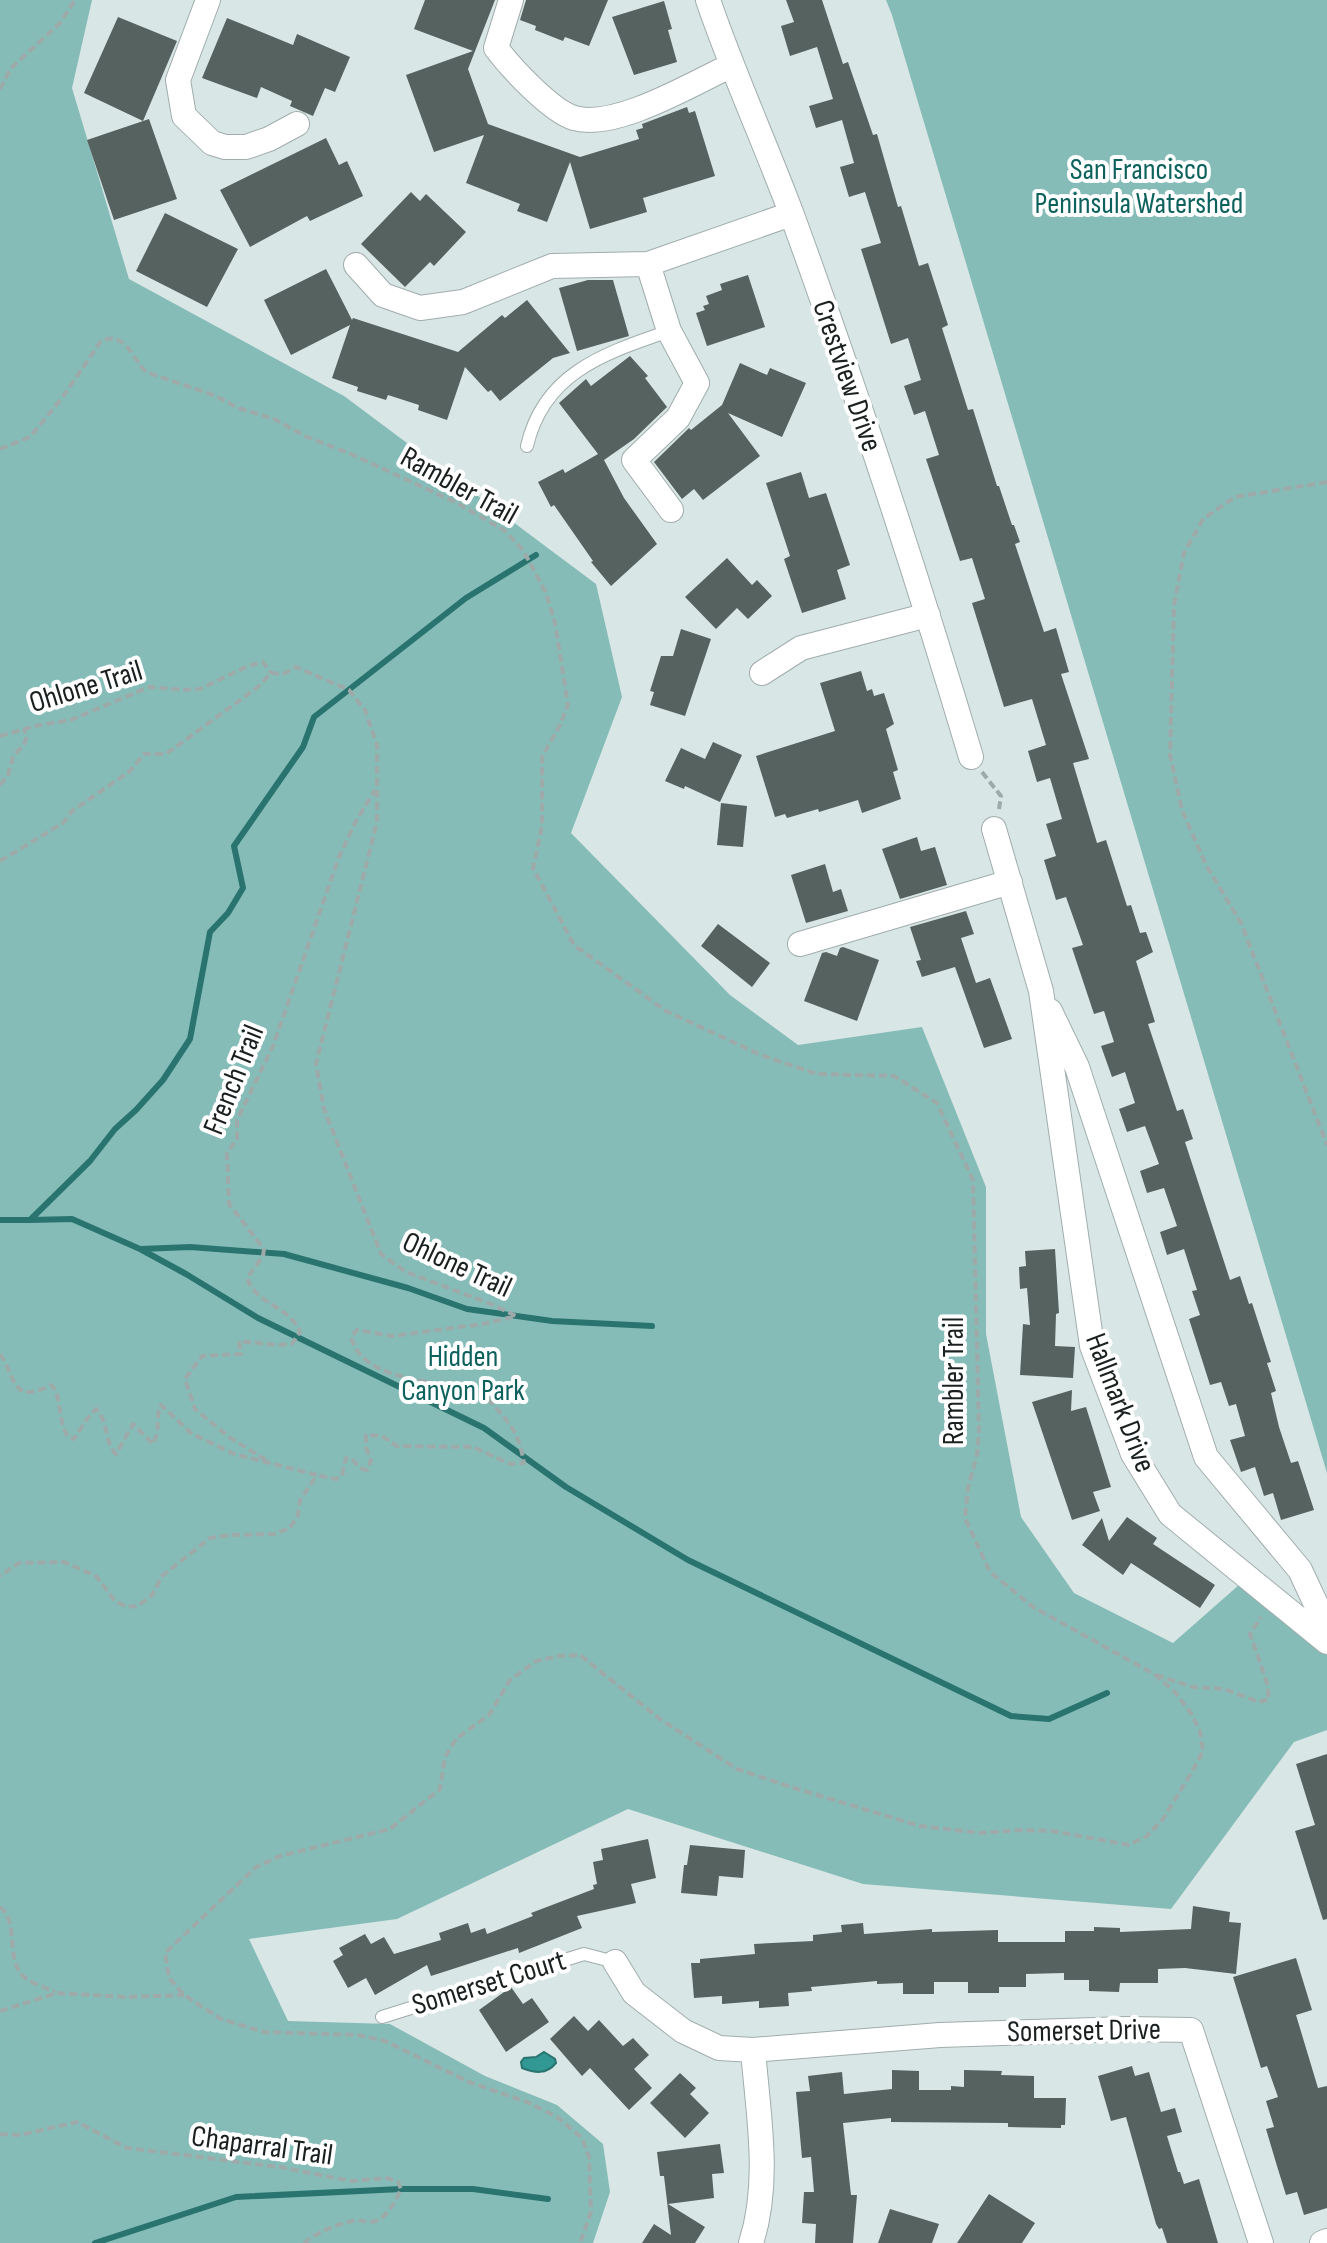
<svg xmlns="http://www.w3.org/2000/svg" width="1327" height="2243" viewBox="0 0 1327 2243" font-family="'Sofia Sans Condensed',sans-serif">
  <rect width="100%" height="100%" fill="#d8e6e5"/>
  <path fill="#86bcb8" d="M0 0H92L72 88 129 279 344 396 596 584 622 697 571 833 730 995 798 1045 922 1027 986 1187V1334L1021 1517 1074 1593 1173 1643 1248 1577 1327 1642V1730L1294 1742 1171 1909 863 1884 628 1809 397 1919 249 1939 288 2021 390 2024 485 2076 557 2105 603 2144 610 2192 593 2243H0Z
    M886 0H1327V1473L892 15Z"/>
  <path fill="#319893" stroke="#2a7470" stroke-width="2" d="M544 2052 555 2059 556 2063C546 2075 535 2073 522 2068L521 2062 524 2058 536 2057Z"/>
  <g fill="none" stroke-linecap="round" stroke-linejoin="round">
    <path stroke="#2a7470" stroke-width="6" d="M0 1220H30L90 1161 115 1129 136 1110 163 1080 190 1039 210 932 228 913 243 888 234 846 303 747 314 717 466 598 536 555
      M30 1220 72 1219 140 1249 186 1274 258 1318 484 1428 566 1487 688 1560 1011 1716 1049 1719 1107 1693
      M141 1249 190 1247 284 1254 408 1288 467 1309 552 1321 652 1326
      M95 2243 236 2197 401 2189H473L548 2199"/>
  </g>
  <path fill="#566260" d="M425 0H495L468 69 488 124 580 157 639 139 636 130 643 128 642 124 687 107 689 113 695 111 715 176 643 198 647 212 590 229 570 162 547 222 517 211 520 204 466 183 484 135 434 152 406 75 473 51 414 29Z
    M526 0H608L589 46 565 37 563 41 535 30 536 26 520 20Z
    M786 0H822L843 64 848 62 873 135 877 134 898 207 901 206 919 266 928 263 948 325 942 328 968 410 973 409 997 486H999L1012 525H1014L1020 542 1015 544 1044 632 1056 628 1069 672 1061 674 1089 759 1073 763 1097 843 1106 840 1127 906 1131 905 1140 933 1146 932 1153 952 1136 961 1155 1022 1148 1024 1177 1111 1183 1109 1193 1139 1185 1142 1230 1280 1240 1276 1249 1304 1252 1303 1271 1362 1267 1363 1276 1391 1271 1393 1279 1427 1291 1463 1298 1461 1314 1510 1281 1520 1273 1493 1264 1496 1255 1467 1241 1472 1230 1440 1245 1436 1236 1404 1229 1406 1221 1382 1210 1385 1189 1319 1200 1315 1192 1291 1197 1290 1184 1249 1167 1255 1160 1232 1177 1226 1164 1188 1147 1193 1140 1171 1159 1164 1145 1126 1127 1132 1119 1109 1135 1103 1125 1072 1112 1077 1101 1046 1114 1042 1104 1011 1094 1014 1072 948 1083 945 1066 897 1056 900 1044 860 1056 856 1046 824 1062 819 1050 778 1037 782 1028 751 1046 745 1032 699 1004 707 972 603 985 599 972 558 960 561 926 459 939 455 925 411 914 415 904 386 921 380 908 338 891 344 861 249 881 243 865 192 849 197 840 167 854 163 842 120 816 128 809 106 833 99 817 47 790 56 781 26 794 22Z
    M664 1 672 29 668 30 677 62 634 75 612 17Z
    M118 17 177 41 143 121 84 93Z
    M227 18 293 45 297 34 350 57 335 92 325 88 313 116 290 106 292 101 261 87 257 98 202 78Z
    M149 119 177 199 114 220 87 140Z
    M326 138 339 165 347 161 363 196 310 221 307 216 250 247 220 190Z
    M411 192 420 201 426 194 466 232 434 266 430 262 405 287 361 244Z
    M165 213 238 249 207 307 136 271Z
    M326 269 352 320 353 318 458 352 502 315 505 318 527 300 570 353 553 358 500 401 491 390 488 392 465 367 447 420 418 410 419 405 388 395 386 400 357 391 358 387 332 378 350 325 291 355 264 300Z
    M748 275 765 327 707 346 696 313 705 310 703 306 709 304 706 296 722 290 720 284Z
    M588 280H613L629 336 577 351 559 288Z
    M630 356 648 376 645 378 667 407 634 439 604 460 624 498 657 544 611 586 591 562 593 561 554 505 551 507 538 482 563 469 565 473 598 454 559 403 586 379 591 386Z
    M740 363 767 375 770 368 806 383 782 437 728 413 760 456 703 500 694 489 682 499 654 462 689 428 691 430 722 405Z
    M801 472 809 498 826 493 850 565 837 570 846 599 802 613 784 559 790 556 766 483Z
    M727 558 752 585 757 580 772 596 748 619 737 608 716 629 685 597Z
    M681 629 711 639 685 716 650 705 654 692 650 691 661 656H673Z
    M861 671 867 691 872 689 874 696 884 693 894 724 886 729 898 770 893 772 901 799 862 813 858 800 819 812 818 809 787 818 785 814 775 817 756 756 835 731 820 683Z
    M713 742 742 755 720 802 685 786 684 789 665 781 681 748 705 759Z
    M721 803 747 806 743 847 717 845Z
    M917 837 921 851 935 847 947 885 900 899 882 849Z
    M825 864 833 892 841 889 848 911 806 923 791 875Z
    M966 911 974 934 961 938 976 983 990 978 1012 1039 984 1048 955 967 922 977 916 961 921 960 910 927Z
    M718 924 770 963 752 987 701 946Z
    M843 947 879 960 857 1021 804 1001 822 953 826 952 837 956 840 948Z
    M1055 1249 1059 1313 1056 1314 1055 1346 1075 1347 1073 1378 1020 1375 1023 1324 1030 1325 1027 1288 1020 1289 1019 1267 1026 1266 1025 1251Z
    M1072 1390 1071 1411 1086 1407 1111 1487 1093 1492 1100 1511 1072 1520 1032 1402Z
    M1127 1517 1157 1538 1153 1544 1215 1585 1200 1608 1131 1563 1123 1575 1082 1545 1102 1518 1109 1541Z
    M1327 1754V1919L1323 1920 1295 1831 1315 1825 1296 1764Z
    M648 1839 656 1878 631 1884 636 1903 577 1916 582 1928 519 1953 518 1948 431 1976 427 1965 375 1995 366 1978 348 1988 333 1961 343 1955 339 1948 365 1934 371 1944 384 1937 394 1954 441 1940 439 1933 468 1923 471 1933 485 1928 487 1934 533 1916 531 1913 594 1889 593 1885 597 1884 593 1862 603 1860 601 1849Z
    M690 1845 745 1850 743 1878 719 1876 717 1896 681 1893 684 1865H687Z
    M1193 1906 1230 1912 1229 1922 1241 1923 1236 1974 1185 1968 1158 1969V1983H1120L1119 1992 1089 1991V1980H1064V1973L1026 1974V1987H999V1993H968V1982H934V1994H903V1983L877 1984V1981L811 1987 812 1991 788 1993 789 2006 759 2008V2001L722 2004V1996L694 1998 691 1963H700V1959L755 1954 754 1944 813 1941V1935L842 1932 841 1925 863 1923 864 1934 932 1929V1932L998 1930V1942H1065V1931H1094V1927L1120 1928V1932L1191 1929Z
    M1296 1958 1312 2010 1296 2015 1318 2088 1327 2086V2208L1304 2215 1297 2192 1286 2195 1277 2166 1266 2129 1274 2127 1266 2101 1278 2097 1267 2066 1261 2068 1233 1977Z
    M511 1987 523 2004 532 1998 549 2022 506 2052 479 2010Z
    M574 2016 588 2031 599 2020 623 2046 633 2038 649 2055 634 2069 652 2088 629 2110 590 2068 582 2076 550 2039Z
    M1132 2066 1135 2076 1149 2072 1161 2112 1175 2108 1182 2132 1167 2136 1178 2172H1180L1184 2184 1199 2179 1218 2243H1167L1162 2228 1159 2229 1156 2224 1126 2117 1111 2121 1098 2076Z
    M892 2070 919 2071V2090H951V2086L964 2087V2070L1002 2071 1001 2075 1034 2076V2098H1066L1065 2125H1061V2128L1008 2127V2123L891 2122V2118L843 2123 851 2195H857L853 2243H815L816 2224 802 2223 804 2192H814L811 2157 802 2158 796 2092 810 2091 808 2076 842 2072 844 2094 892 2089Z
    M680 2073 696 2088 690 2094 709 2113 685 2138 650 2103Z
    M720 2144 724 2173 712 2174 714 2198 668 2204 705 2227 695 2243H642L654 2224 671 2235 664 2176H660L657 2152Z
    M989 2194 1035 2223 1022 2243H957Z
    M890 2209 939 2224 932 2243H878Z"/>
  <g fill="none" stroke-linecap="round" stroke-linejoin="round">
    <g stroke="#a0adac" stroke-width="14">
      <path id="service" d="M527 446C544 372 606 353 669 331
        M382 2017 584 1954 615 1962"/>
    </g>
    <g stroke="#a0adac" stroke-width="26">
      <path id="minor" d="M208 0 178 80 184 116 212 143 225 147H246L269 139 297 124
        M511 0 496 48C511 68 551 111 574 118 615 130 692 84 730 66
        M708 0C733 73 765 143 792 215 857 393 917 576 971 757
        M648 264 669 331 697 383 678 418 634 460 671 510
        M356 265 383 295 420 308 463 302 552 266 648 264 791 214
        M762 673 801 648 928 615
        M994 829 1041 991 1092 1346 1133 1454 1170 1514 1327 1642
        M800 944 1010 882
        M1050 1011 1077 1067 1206 1457 1300 1570 1327 1628
        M615 1962 634 1993 683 2031 719 2048 753 2050 940 2035 1127 2029 1191 2030 1261 2243
        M751 2243C771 2181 758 2114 753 2050
        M1322 2243 1327 2241"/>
    </g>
    <path stroke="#9eaaa9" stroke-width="4" stroke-dasharray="8 4" stroke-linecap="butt" d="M0 89 11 68 60 23 75 0
      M0 449 30 437 62 398 101 341C126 330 132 359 146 372L216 396 238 408 274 419 307 437 351 454 457 503 504 530 523 550 546 593 555 623 568 705 560 725 542 757V826L533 868 574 945 666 1011 761 1055 817 1074 894 1076 937 1103 973 1180 979 1431 977 1455 968 1488 965 1518 990 1572 1033 1607 1154 1674 1175 1692 1192 1715 1200 1731 1203 1751 1193 1770 1163 1819 1147 1836 1129 1845 1052 1831 1021 1830 981 1833 920 1826 791 1787 737 1769 660 1719 580 1655 559 1656 536 1661 510 1680 489 1715 456 1739 445 1757 440 1789 390 1829 280 1856 256 1867 165 1953 169 1978 184 1995 221 2019 264 2032 358 2035 385 2041 469 2082 527 2102 557 2117 582 2138 589 2157 591 2212 580 2243
      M1327 482 1235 497 1203 519 1184 553 1174 605 1170 755 1182 810 1206 865 1241 923 1327 1145
      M0 736 35 726 71 720 149 687 184 690 200 689 248 666 263 662 271 673
      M982 772 1001 796 999 809
      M0 785 8 775 13 757 24 744 27 737 24 729
      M0 861 63 823 72 811 129 772 144 754H166L258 687 271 673 283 674 296 667 349 690 365 710 377 745V822L316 1064 324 1109 381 1254 406 1272 491 1304 516 1316 483 1324 392 1336 357 1330 351 1337C364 1386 446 1378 483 1395 488 1398 492 1404 496 1408 514 1428 519 1436 524 1463L510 1464 473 1447 397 1446 382 1436 366 1435V1447L371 1461 367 1470 360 1468 352 1459 346 1458 342 1475 336 1479 317 1475
      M0 1354C17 1379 11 1405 51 1385 62 1394 57 1419 68 1437L74 1439 86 1420 96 1409C109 1422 104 1442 116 1454L133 1424 153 1444C161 1428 155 1417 161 1405L191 1433 234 1454 317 1475 300 1500 298 1515 290 1528 274 1534 231 1535 210 1538 162 1576 152 1595 138 1606 127 1607 115 1601 96 1576 64 1562 19 1563 0 1576
      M266 1460 229 1437 195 1409 185 1379 202 1356 241 1354 239 1341 277 1345 292 1344 300 1332C289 1305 256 1305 247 1278L263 1256 264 1249 229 1204 227 1153 237 1139V1120L273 1046 339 857 356 821 375 790
      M1156 1675 1193 1687 1224 1689 1259 1702 1269 1699 1267 1683 1250 1634 1261 1617
      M0 1907C19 1921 6 1955 21 1974 27 1982 45 1987 55 1992
      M0 2011 57 1993 126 1997 184 1995
      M0 2134 20 2135 77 2122 127 2148 280 2167 351 2181 387 2178 398 2182 401 2189C396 2200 386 2221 371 2222 364 2222 359 2219 352 2221 335 2225 318 2232 304 2243"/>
    <use href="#service" stroke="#fff" stroke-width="12"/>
    <use href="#minor" stroke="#fff" stroke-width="24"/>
  </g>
  <g text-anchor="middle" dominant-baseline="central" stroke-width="8" stroke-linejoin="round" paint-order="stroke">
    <g font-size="30" fill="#0d625e" stroke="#fff">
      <text x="1139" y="170">San Francisco<tspan x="1139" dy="34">Peninsula Watershed</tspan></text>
      <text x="463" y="1357">Hidden<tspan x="463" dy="34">Canyon Park</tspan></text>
    </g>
    <g font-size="30" fill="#1a1f1f" stroke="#fff">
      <text transform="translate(847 376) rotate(71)">Crestview Drive</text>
      <text transform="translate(459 486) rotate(29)">Rambler Trail</text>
      <text transform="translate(86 687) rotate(-17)">Ohlone Trail</text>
      <text transform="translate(234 1080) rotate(-68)">French Trail</text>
      <text transform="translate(457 1265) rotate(25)">Ohlone Trail</text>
      <text transform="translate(954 1381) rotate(-90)">Rambler Trail</text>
      <text transform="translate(1120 1403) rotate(69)">Hallmark Drive</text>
      <text transform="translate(489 1983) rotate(-17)">Somerset Court</text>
      <text transform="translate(1084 2031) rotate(-1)">Somerset Drive</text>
      <text transform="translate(262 2146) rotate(8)">Chaparral Trail</text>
    </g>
  </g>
</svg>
